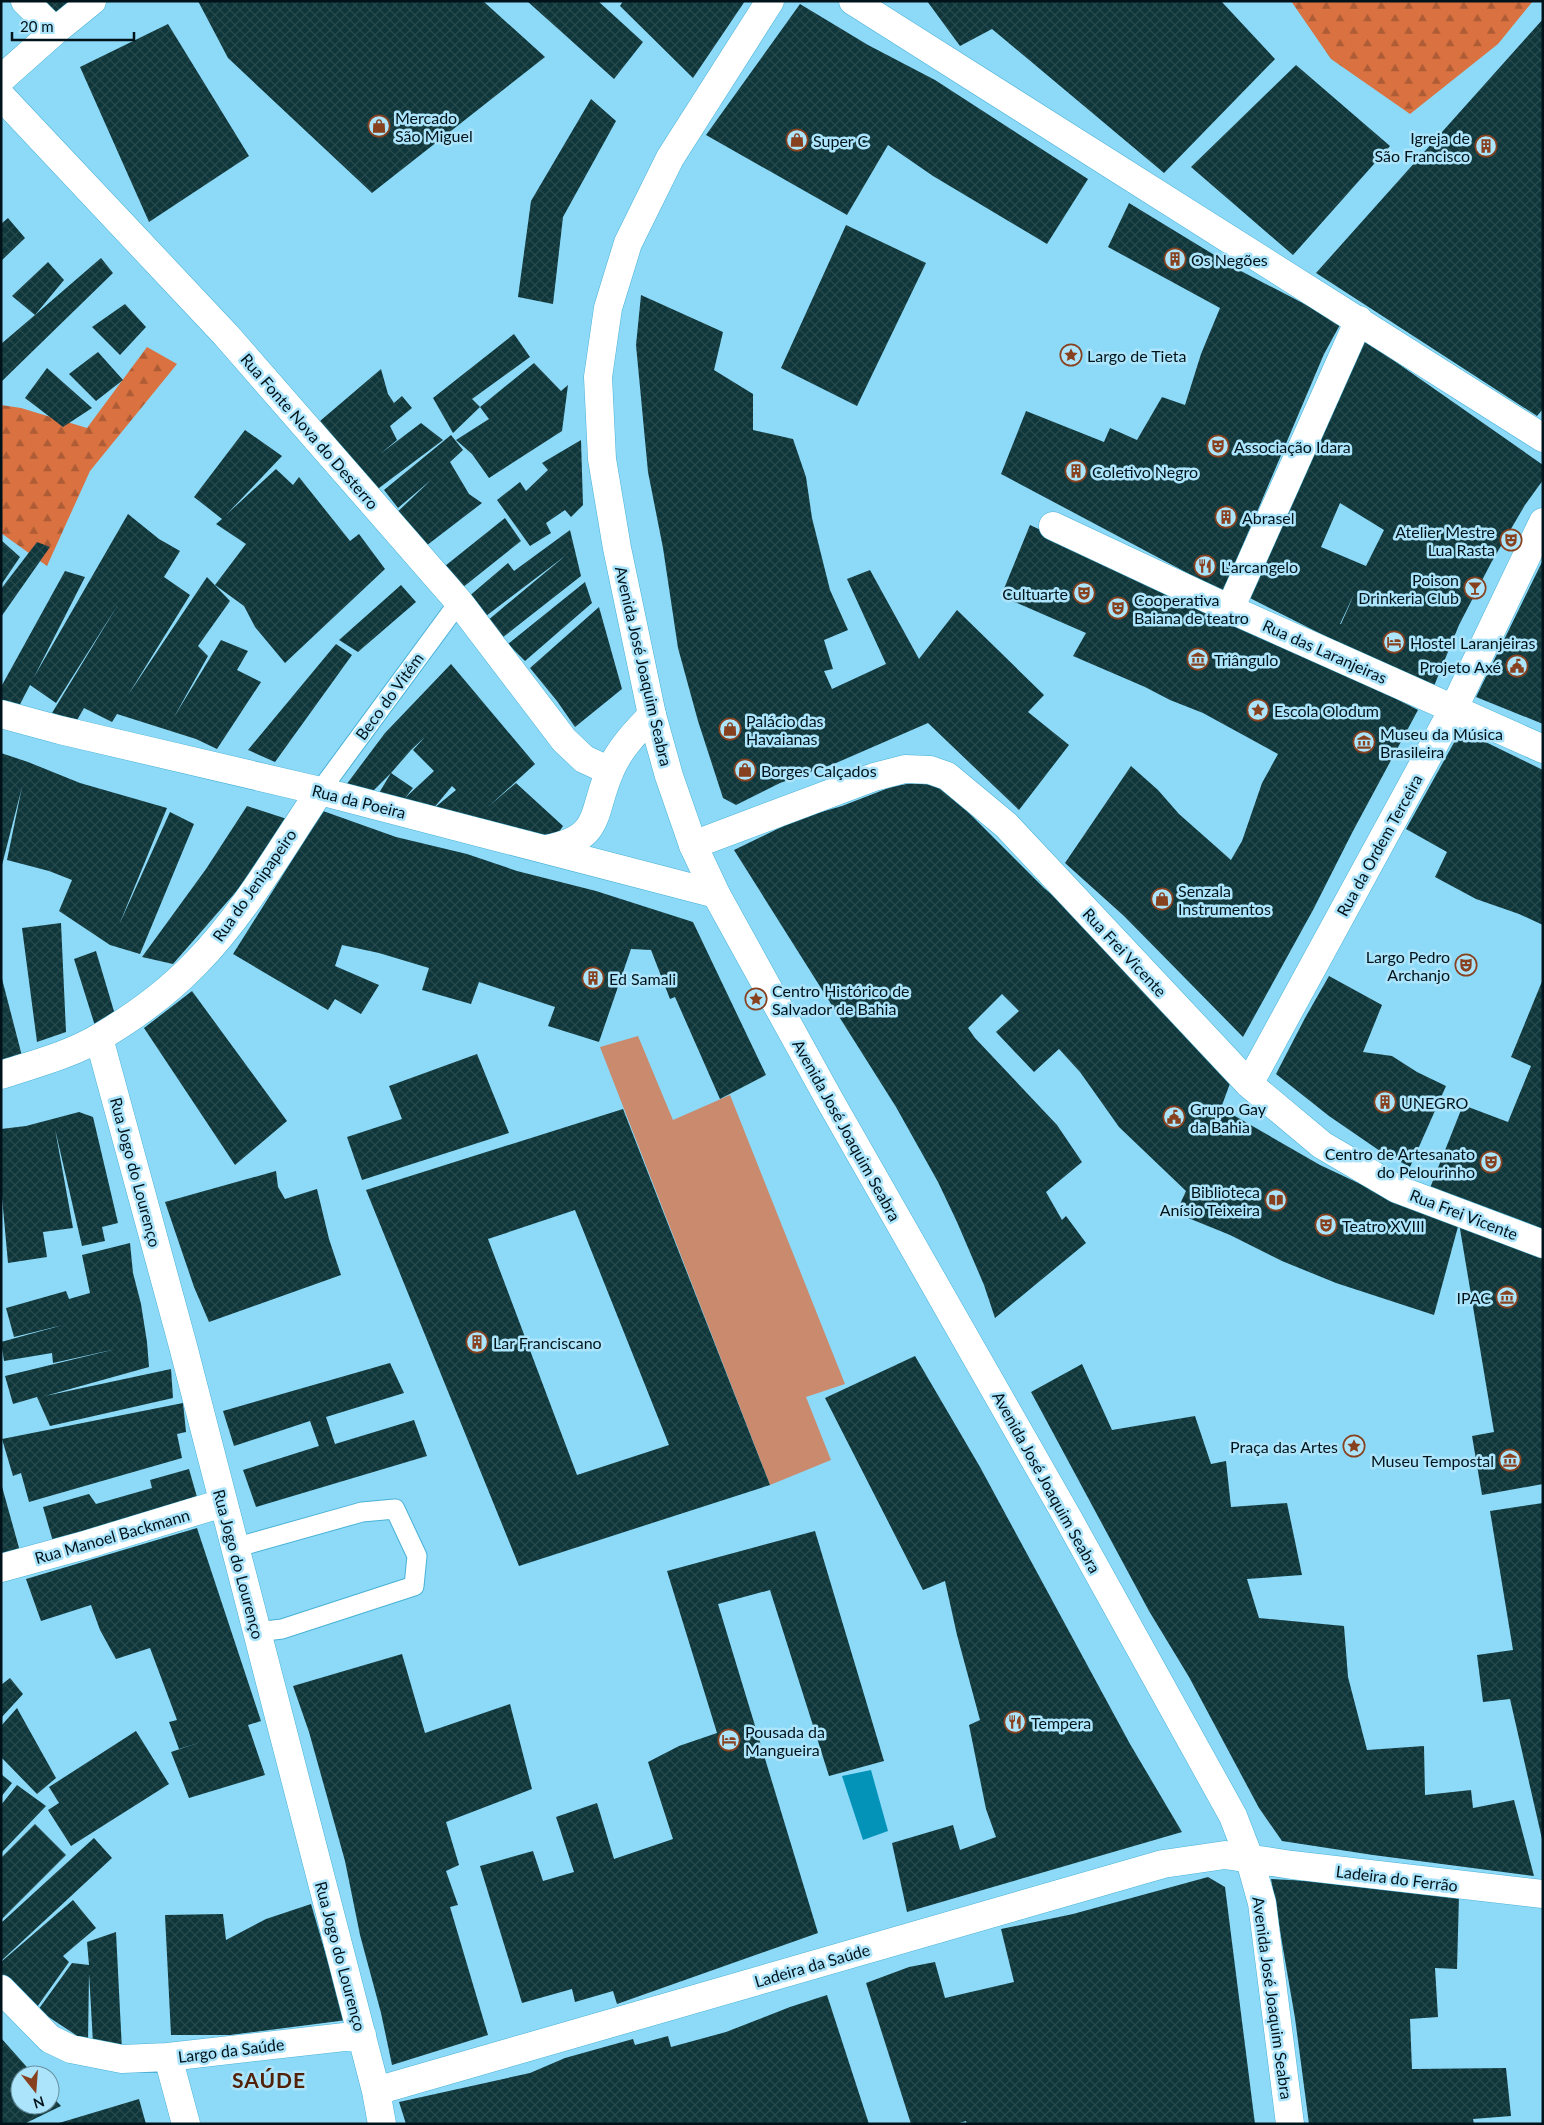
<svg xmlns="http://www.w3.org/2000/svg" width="1544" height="2125" viewBox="0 0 1544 2125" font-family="Lato,sans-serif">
  <defs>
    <pattern id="forest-firs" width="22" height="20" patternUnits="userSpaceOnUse" patternTransform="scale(1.25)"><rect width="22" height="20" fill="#d97140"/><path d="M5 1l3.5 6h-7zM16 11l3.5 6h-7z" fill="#ae5c35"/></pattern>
    <pattern id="building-cross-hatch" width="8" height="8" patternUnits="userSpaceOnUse" patternTransform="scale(1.25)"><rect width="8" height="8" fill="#0f363a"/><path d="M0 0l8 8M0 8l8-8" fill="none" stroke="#274a4d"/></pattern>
  </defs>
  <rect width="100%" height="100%" fill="#8ddaf8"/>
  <path fill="url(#forest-firs)" d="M1291 1H1533L1498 44 1410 114 1331 59Z
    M147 347 177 364 90 471 47 566 1 533V405L21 408 87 428Z"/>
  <path fill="#c98a6e" d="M638 1036 673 1120 730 1095 845 1384 806 1397 831 1460 770 1485 600 1047Z"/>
  <path fill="#0393b9" d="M871 1770 888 1831 863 1840 842 1776Z"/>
  <path fill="url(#building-cross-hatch)" fill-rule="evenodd" d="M41 1H73L54 16Z
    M198 1H483L545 57 372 193 228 58Z
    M527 1H598L643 42 614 79Z
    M623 1H745L693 78 620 6Z
    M927 1H1221L1275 59 1164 173 992 29 960 46Z
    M800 4 868 45 935 80 1088 179 1047 244 933 176 888 145 847 215 706 135Z
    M1543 19V409L1537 416 1316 273Z
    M168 24 249 156 149 222 80 67Z
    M1296 65 1390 146 1293 255 1191 167Z
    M591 99 616 121 563 217 553 304 518 297 531 201Z
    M1129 203 1239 270 1341 323 1324 354 1223 592 1001 474 1026 411 1104 442 1110 428 1137 440 1162 397 1185 405 1201 354 1220 308 1108 247Z
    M8 218 25 238 1 261V224Z
    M846 225 926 263 857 406 781 368Z
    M101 258 113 273 1 382V344L35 315 12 296 48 262 64 280 35 315Z
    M641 295 723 332 714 370 753 394V430L793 439 806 477 812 518 830 590 848 630 824 640 833 669 824 671 832 689 886 664 847 579 870 570 919 659 957 610 1044 695 1028 712 1069 745 1019 810 928 723 836 763 780 783 736 805 723 798 698 721 678 648 663 548 648 472 636 345Z
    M125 304 146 327 120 355 92 327Z
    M514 334 530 357 472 399 480 407 453 433 433 398Z
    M1363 339 1543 465V480L1525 505 1491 563 1459 625 1434 686 1333 640 1246 596ZM1340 503 1384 530 1366 566 1321 547ZM1354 594 1349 606 1341 624H1340Z
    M98 352 123 380 96 401 69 374Z
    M534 363 561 391 568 385 562 431 489 478 472 454 456 440 489 419 480 407Z
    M47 368 92 408 63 427 25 398Z
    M381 369 388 394 394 403 402 396 412 408 390 426 397 440 380 454 421 423 443 440 375 491 313 427Z
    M245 430 282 456 227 514 276 469 293 485 299 477 350 541 359 534 385 569 285 663 255 627 244 606 215 585 246 544 216 524 222 519 194 497Z
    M451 435 463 450 450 462 469 494 482 503 422 549 393 516 431 480 398 508 384 490Z
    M581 440 583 505 571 517 565 510 546 523 551 533 530 546 497 500 520 482 526 491 548 470 542 463Z
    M128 514 159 539 180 551 164 577 190 595 128 695 207 577 230 601 198 646 208 656 174 717 221 640 248 651 237 670 261 682 217 749 196 739 117 714 112 722 84 708 76 722 52 713 119 603 56 703 30 685 16 712 1 707V687L65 571 85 577 34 677Z
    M505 518 521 541 457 592 440 570Z
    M1030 525 1323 661 1418 710 1353 831 1313 910 1243 1037 1124 916 1065 863 1131 766 1158 790 1179 814 1231 860 1242 841 1262 783 1278 754 1203 713 1170 700 1145 687 1073 656 1086 633 1001 596Z
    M570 530 581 576 502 638 487 621 565 556 482 619 467 598 508 563 514 571Z
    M1 540 20 557 1 585Z
    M37 542 50 547 1 617V589Z
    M1543 560V724L1476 697Z
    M585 582 592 603 525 661 508 644Z
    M401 585 416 602 358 652 339 640Z
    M599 607 622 689 575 727 557 701 530 668Z
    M336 644 352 655 275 762 248 750Z
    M451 664 535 764 489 806 516 783 563 826 555 838 433 809 456 790 452 786 433 809 379 793 391 773 372 792 346 785 385 733ZM425 737 413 750 434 771 405 798 413 788 391 773 411 750Z
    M1461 730 1543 770V925L1519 914 1476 899 1435 877 1447 852 1406 829Z
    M1 753 28 762 80 783 167 808 119 925 170 812 194 824 140 954 110 945 59 911 72 880 49 871 7 860 22 787 1 869Z
    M917 782 944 788 1044 888 1084 921 1232 1078 1221 1108 1320 1165 1369 1188 1459 1223 1434 1315 1336 1283 1282 1261 1230 1235 1176 1213 1186 1191 1119 1127 1080 1072 1059 1049 1034 1072 996 1032 1019 1011 1002 994 968 1028 975 1038 1057 1125 1082 1162 1046 1192 1062 1220 1066 1216 1086 1243 995 1318 984 1285 957 1222 938 1182 896 1107 734 850 800 818 842 806 891 787Z
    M247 806 287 819 241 886 173 964 142 957 206 869Z
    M323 811 396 837 467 854 517 871 596 891 693 922 766 1075 720 1099 675 997 670 999 651 950 631 949 599 1042 548 1026 555 1007 479 982 471 1004 422 990 429 968 379 953 342 945 335 966 379 985 361 1014 335 999 328 1010 233 954Z
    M61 923 66 1032 37 1042 22 928Z
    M96 951 116 1018 96 1029 74 959Z
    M1 975 22 1056 1 1065Z
    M1329 976 1382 1005 1363 1052 1392 1056 1417 1072 1446 1086 1410 1167 1380 1151 1329 1116 1276 1074 1305 1018Z
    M1543 979V1232L1430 1188 1463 1105 1508 1122 1531 1066 1511 1057Z
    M192 991 287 1121 235 1165 144 1028Z
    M477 1054 509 1133 362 1180 347 1137 402 1119 389 1086Z
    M623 1109 770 1485 519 1566 366 1190ZM575 1210 669 1445 577 1475 488 1239Z
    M79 1112 93 1117 118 1223 102 1227 105 1241 82 1246 55 1129 73 1228 43 1232 47 1257 8 1263 1 1186V1129L26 1126Z
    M276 1171 278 1187 285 1199 317 1189 329 1239 341 1275 209 1322 194 1287 165 1202Z
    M1459 1223 1543 1255V1484L1482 1495 1472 1436 1494 1432Z
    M130 1243 133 1273 141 1304 147 1342 149 1367 45 1396 171 1369 173 1398 50 1426 37 1397 13 1404 5 1376 116 1349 53 1363 52 1353 4 1361 1 1342 63 1325 14 1337 6 1308 66 1291 69 1299 90 1293 82 1255Z
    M915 1356 980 1467 1130 1744 1182 1832 907 1912 892 1843 953 1825 960 1850 996 1837 986 1809 969 1725 980 1720 957 1635 945 1581 923 1590 825 1398Z
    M390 1363 404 1393 326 1417 335 1444 414 1420 427 1456 256 1507 243 1470 319 1446 310 1421 234 1446 223 1411Z
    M1082 1364 1112 1430 1195 1416 1211 1464 1226 1461 1231 1507 1287 1503 1302 1575 1247 1579 1259 1618 1344 1626 1348 1677 1367 1750 1424 1746 1425 1795 1471 1790 1473 1808 1514 1800 1534 1876 1373 1855 1282 1841 1259 1808 1189 1677 1149 1611 1031 1392Z
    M183 1403 186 1432 177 1434 182 1458 29 1502 21 1473 13 1476 2 1439Z
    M189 1469 199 1504 54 1545 43 1507 89 1494 96 1504 152 1488 150 1480Z
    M1 1483 21 1555 1 1560Z
    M1543 1503V1838L1542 1839 1510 1699 1483 1702 1477 1655 1513 1650 1490 1511Z
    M197 1528 261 1721 248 1725 265 1775 189 1798 171 1752 201 1742 179 1749 169 1722 177 1720 150 1648 116 1659 100 1630 91 1605 41 1621 26 1579Z
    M815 1531 884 1761 829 1776 770 1590 718 1604 818 1933 617 2004 613 1991 575 2002 572 1989 522 2003 480 1866 533 1851 543 1881 574 1872 556 1817 597 1803 614 1859 673 1839 648 1762 679 1746 717 1733 667 1571Z
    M402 1654 425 1733 510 1704 532 1789 446 1822 459 1865 446 1871 458 1905 450 1907 488 2035 392 2065 381 2013 360 1935 345 1861 309 1732 293 1686Z
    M10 1678 23 1694 1 1718V1685Z
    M17 1708 56 1778 37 1794 1 1757V1726Z
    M136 1731 169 1784 71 1846 48 1810 59 1803 49 1787Z
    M1 1774 12 1783 1 1797Z
    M17 1785 46 1806 1 1853V1805Z
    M35 1824 66 1855 1 1920V1858Z
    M94 1838 112 1858 1 1961V1923Z
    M1208 1877 1225 1887 1255 2124H967L966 2121 956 2124H911L866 1983 909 1967 935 1962 945 1998 1014 1982 1001 1929 1073 1914Z
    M1271 1879 1367 1884 1459 1895 1457 1969 1435 1968 1438 2017 1410 2019 1412 2069 1506 2068 1511 2116 1473 2119 1474 2124H1309L1295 2018Z
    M73 1900 96 1928 63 1956 69 1962 37 2007 19 1995 1 1974V1962Z
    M311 1904 334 1982 347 2020 230 2035H171L165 1915 223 1914 226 1940 266 1919Z
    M116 1932 122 2050 93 2043 89 1973 88 2043 38 2010 72 1963 89 1965 87 1942Z
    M827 1995 869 2124H406L399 2102 530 2073 565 2058 633 2039 635 2045 668 2036 671 2047 726 2032 790 2007Z
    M1 2038 34 2075H20V2105H50V2094L61 2106 24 2124H1Z
    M139 2099 146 2124H59V2123Z"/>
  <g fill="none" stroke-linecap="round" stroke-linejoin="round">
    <g stroke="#48b1d5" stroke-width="21">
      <path id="lane" d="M320 791 459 602
        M234 1548 362 1512 395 1509 417 1556 414 1586 282 1629 257 1632"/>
    </g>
    <g stroke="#48b1d5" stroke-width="29">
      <path id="street" d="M25 1 55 31
        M853 1 1543 438
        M1 79 55 31 92 1
        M1 96 226 335 459 602 564 740 584 759 610 771
        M1053 526 1230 609 1543 749
        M1230 609 1359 320
        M1 714 60 730 320 791 716 894
        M693 845 874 777 905 769 930 770 947 776 1006 825 1249 1084 1322 1145 1397 1189 1543 1244
        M547 849C603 838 591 814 610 771 619 749 636 732 652 715
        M99 1038 183 1346 376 2091 382 2124
        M1 1075C34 1064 70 1055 100 1037 134 1017 168 992 196 963 243 916 282 847 320 791
        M1249 1084 1454 708 1543 522
        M1 1568 85 1545 223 1503
        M1 1989 50 2039 71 2049 122 2059 168 2057
        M376 2091 1163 1864 1225 1855 1292 1865 1543 1894
        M186 2124 168 2057 362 2035"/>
    </g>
    <g stroke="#48b1d5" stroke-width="29">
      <path id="secondary" d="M770 1 670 158 628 243 608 308 598 377 602 459 617 548 652 715 669 776 693 845 716 894 829 1099 1069 1520 1233 1816 1250 1860 1262 1903 1290 2124"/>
    </g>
    <use href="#lane" stroke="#fff" stroke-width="19"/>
    <use href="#street" stroke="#fff" stroke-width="28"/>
    <use href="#secondary" stroke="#fff" stroke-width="28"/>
  </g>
  <defs>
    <g id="shop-ring" transform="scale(1.125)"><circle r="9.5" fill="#ace5fb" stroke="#88411f" stroke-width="1.5"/><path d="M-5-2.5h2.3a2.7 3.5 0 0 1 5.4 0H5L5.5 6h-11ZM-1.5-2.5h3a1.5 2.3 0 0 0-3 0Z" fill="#88411f"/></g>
    <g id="building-ring" transform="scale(1.125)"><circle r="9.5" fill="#ace5fb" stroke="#88411f" stroke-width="1.5"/><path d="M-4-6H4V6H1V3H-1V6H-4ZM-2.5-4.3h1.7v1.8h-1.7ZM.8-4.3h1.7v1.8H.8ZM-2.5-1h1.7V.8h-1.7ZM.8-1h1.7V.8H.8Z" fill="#88411f"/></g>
    <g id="sight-ring" transform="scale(1.125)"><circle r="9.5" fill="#ace5fb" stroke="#88411f" stroke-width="1.5"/><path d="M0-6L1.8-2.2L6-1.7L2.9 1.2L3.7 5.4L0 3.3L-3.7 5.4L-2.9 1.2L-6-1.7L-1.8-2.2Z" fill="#88411f"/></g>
    <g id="theatre-ring" transform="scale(1.125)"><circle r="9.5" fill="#ace5fb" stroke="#88411f" stroke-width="1.5"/><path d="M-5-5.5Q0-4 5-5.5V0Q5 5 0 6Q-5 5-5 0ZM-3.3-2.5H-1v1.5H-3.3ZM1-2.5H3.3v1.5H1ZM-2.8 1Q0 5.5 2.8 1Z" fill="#88411f"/></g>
    <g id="restaurant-ring" transform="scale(1.125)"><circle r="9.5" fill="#ace5fb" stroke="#88411f" stroke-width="1.5"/><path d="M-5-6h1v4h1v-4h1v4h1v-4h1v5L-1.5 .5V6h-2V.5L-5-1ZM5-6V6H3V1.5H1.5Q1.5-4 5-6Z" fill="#88411f"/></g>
    <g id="bar-ring" transform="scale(1.125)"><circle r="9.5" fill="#ace5fb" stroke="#88411f" stroke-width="1.5"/><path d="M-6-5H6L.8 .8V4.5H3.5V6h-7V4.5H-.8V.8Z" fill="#88411f"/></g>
    <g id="hotel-ring" transform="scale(1.125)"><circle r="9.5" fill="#ace5fb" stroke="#88411f" stroke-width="1.5"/><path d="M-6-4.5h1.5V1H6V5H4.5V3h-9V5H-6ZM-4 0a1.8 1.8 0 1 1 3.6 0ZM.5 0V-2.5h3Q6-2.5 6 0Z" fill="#88411f"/></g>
    <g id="museum-ring" transform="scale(1.125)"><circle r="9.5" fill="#ace5fb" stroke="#88411f" stroke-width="1.5"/><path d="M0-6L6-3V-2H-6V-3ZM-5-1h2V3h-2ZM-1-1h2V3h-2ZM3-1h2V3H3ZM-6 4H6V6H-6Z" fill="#88411f"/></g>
    <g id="civic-ring" transform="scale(1.125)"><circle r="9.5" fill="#ace5fb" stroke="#88411f" stroke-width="1.5"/><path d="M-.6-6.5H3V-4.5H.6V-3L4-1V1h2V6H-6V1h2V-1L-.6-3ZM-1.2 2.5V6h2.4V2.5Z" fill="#88411f"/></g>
    <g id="library-ring" transform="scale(1.125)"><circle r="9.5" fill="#ace5fb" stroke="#88411f" stroke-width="1.5"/><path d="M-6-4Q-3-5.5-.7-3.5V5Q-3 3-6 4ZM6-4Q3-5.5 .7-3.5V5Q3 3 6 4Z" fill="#88411f"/></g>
  </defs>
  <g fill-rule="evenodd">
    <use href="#shop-ring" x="379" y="126"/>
    <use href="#shop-ring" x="797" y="140"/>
    <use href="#building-ring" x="1486" y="146"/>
    <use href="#building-ring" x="1175" y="259"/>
    <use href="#sight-ring" x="1071" y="355"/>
    <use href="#theatre-ring" x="1218" y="446"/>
    <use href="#building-ring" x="1076" y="471"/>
    <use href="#building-ring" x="1226" y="517"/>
    <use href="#theatre-ring" x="1511" y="540"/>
    <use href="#restaurant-ring" x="1205" y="566"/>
    <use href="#bar-ring" x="1475" y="588"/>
    <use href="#theatre-ring" x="1084" y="593"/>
    <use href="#theatre-ring" x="1118" y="608"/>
    <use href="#hotel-ring" x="1394" y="642"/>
    <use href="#museum-ring" x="1198" y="659"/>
    <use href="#civic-ring" x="1517" y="666"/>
    <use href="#sight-ring" x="1258" y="710"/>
    <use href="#shop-ring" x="730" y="729"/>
    <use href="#museum-ring" x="1364" y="742"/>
    <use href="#shop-ring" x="745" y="770"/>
    <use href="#shop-ring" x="1162" y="899"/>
    <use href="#theatre-ring" x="1466" y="965"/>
    <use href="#building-ring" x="593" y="978"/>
    <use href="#sight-ring" x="756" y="999"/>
    <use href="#building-ring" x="1385" y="1102"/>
    <use href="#civic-ring" x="1174" y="1117"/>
    <use href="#theatre-ring" x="1491" y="1162"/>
    <use href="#library-ring" x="1276" y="1200"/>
    <use href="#theatre-ring" x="1326" y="1225"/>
    <use href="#museum-ring" x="1507" y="1297"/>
    <use href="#building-ring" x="477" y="1342"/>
    <use href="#sight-ring" x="1354" y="1446"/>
    <use href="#museum-ring" x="1510" y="1460"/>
    <use href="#restaurant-ring" x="1015" y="1722"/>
    <use href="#hotel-ring" x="729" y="1740"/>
  </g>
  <g text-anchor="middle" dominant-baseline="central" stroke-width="5" stroke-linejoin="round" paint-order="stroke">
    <g font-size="16" fill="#00131a" stroke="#ace5fb" text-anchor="start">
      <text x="395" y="117">Mercado<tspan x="395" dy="18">São Miguel</tspan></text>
      <text x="1470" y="137" text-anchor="end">Igreja de<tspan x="1470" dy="18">São Francisco</tspan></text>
      <text x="813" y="140">Super C</text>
      <text x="1191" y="259">Os Negões</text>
      <text x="1087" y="355">Largo de Tieta</text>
      <text x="1234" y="446">Associação Idara</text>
      <text x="1092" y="471">Coletivo Negro</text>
      <text x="1242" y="517">Abrasel</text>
      <text x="1495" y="531" text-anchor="end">Atelier Mestre<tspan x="1495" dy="18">Lua Rasta</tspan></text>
      <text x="1221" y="566">L'arcangelo</text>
      <text x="1459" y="579" text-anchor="end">Poison<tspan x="1459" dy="18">Drinkeria Club</tspan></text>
      <text x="1068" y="593" text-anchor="end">Cultuarte</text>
      <text x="1134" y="599">Cooperativa<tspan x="1134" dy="18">Baiana de teatro</tspan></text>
      <text x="1410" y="642">Hostel Laranjeiras</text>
      <text x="1214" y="659">Triângulo</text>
      <text x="1501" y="666" text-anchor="end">Projeto Axé</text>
      <text x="1274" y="710">Escola Olodum</text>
      <text x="746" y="720">Palácio das<tspan x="746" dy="18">Havaianas</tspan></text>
      <text x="1380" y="733">Museu da Música<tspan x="1380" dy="18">Brasileira</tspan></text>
      <text x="761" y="770">Borges Calçados</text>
      <text x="1178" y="890">Senzala<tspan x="1178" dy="18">Instrumentos</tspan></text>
      <text x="1450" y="956" text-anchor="end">Largo Pedro<tspan x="1450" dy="18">Archanjo</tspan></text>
      <text x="609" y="978">Ed Samali</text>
      <text x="772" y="990">Centro Histórico de<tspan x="772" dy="18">Salvador de Bahia</tspan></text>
      <text x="1401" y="1102">UNEGRO</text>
      <text x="1190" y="1108">Grupo Gay<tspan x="1190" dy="18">da Bahia</tspan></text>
      <text x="1475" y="1153" text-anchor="end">Centro de Artesanato<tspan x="1475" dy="18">do Pelourinho</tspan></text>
      <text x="1260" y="1191" text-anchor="end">Biblioteca<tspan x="1260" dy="18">Anísio Teixeira</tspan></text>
      <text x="1342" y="1225">Teatro XVIII</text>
      <text x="1491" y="1297" text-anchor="end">IPAC</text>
      <text x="493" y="1342">Lar Franciscano</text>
      <text x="1338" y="1446" text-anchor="end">Praça das Artes</text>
      <text x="1494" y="1460" text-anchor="end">Museu Tempostal</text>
      <text x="1031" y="1722">Tempera</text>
      <text x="745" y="1731">Pousada da<tspan x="745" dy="18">Mangueira</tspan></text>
    </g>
    <g font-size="16" fill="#00131a" stroke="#ace5fb">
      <text transform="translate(310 431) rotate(49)">Rua Fonte Nova do Desterro</text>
      <text transform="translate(1325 651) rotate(24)">Rua das Laranjeiras</text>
      <text transform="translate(644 666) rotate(77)">Avenida José Joaquim Seabra</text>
      <text transform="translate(389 696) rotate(-54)">Beco do Vitém</text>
      <text transform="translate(359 801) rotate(14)">Rua da Poeira</text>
      <text transform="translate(1379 845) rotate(-61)">Rua da Ordem Terceira</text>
      <text transform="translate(254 885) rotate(-55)">Rua do Jenipapeiro</text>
      <text transform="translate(1125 952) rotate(47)">Rua Frei Vicente</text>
      <text transform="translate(847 1130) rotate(61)">Avenida José Joaquim Seabra</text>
      <text transform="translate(136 1172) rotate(75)">Rua Jogo do Lourenço</text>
      <text transform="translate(1464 1214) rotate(21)">Rua Frei Vicente</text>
      <text transform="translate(1047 1482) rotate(61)">Avenida José Joaquim Seabra</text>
      <text transform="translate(112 1536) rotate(-16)">Rua Manoel Backmann</text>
      <text transform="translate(239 1564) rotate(75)">Rua Jogo do Lourenço</text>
      <text transform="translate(1397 1878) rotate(7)">Ladeira do Ferrão</text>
      <text transform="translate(341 1956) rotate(75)">Rua Jogo do Lourenço</text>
      <text transform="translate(812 1965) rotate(-16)">Ladeira da Saúde</text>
      <text transform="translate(1273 1998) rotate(82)">Avenida José Joaquim Seabra</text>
      <text transform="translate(231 2050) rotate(-7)">Largo da Saúde</text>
    </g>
    <g font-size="21" font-weight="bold" letter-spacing="1" fill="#512109" stroke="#ace5fb">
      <text x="269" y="2079">SAÚDE</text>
    </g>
  </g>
  <rect width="1544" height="2125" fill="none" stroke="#00131a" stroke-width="5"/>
  <g transform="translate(35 2090) rotate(163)"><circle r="24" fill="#ace5fb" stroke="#6791a1"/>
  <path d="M0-4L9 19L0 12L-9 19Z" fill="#88411f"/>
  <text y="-8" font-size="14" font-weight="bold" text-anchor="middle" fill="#00131a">N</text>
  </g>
  <path d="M12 32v8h122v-8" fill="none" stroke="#00131a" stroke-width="2.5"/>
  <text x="20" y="32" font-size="15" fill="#00131a" stroke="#ace5fb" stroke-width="4" paint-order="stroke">20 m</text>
</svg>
